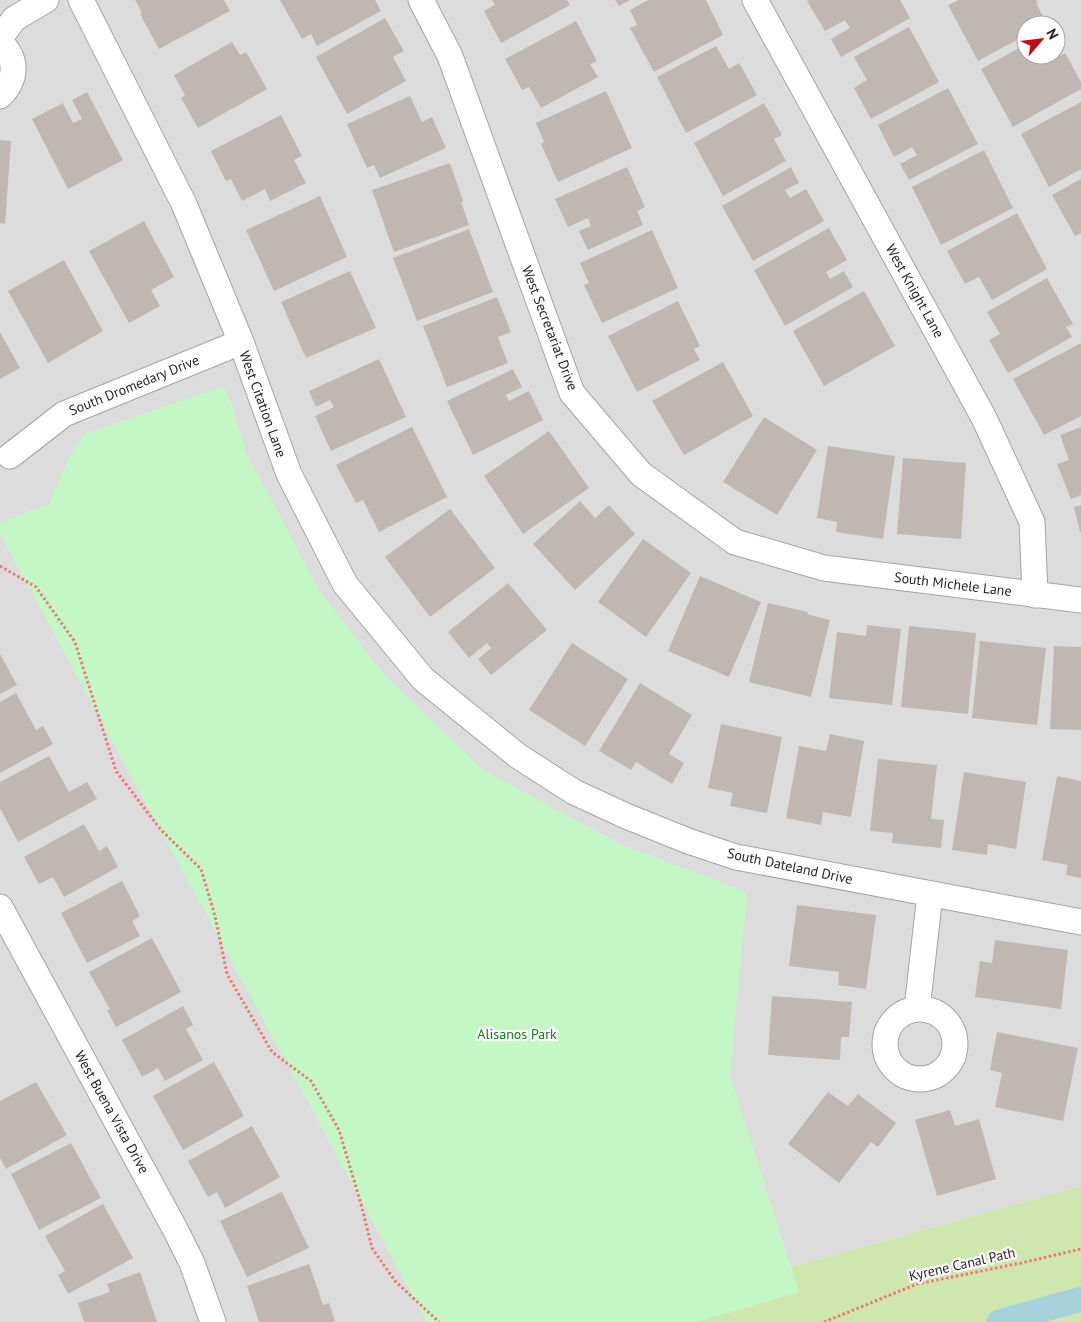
<svg xmlns="http://www.w3.org/2000/svg" width="1081" height="1322" viewBox="0 0 1081 1322" font-family="'PT Sans',sans-serif">
  <rect width="100%" height="100%" fill="#efebe5"/>
  <path fill="#dddcdc" fill-rule="evenodd" d="M0 0H1081V1186L791 1267 799 1292 696 1322H0ZM1026 25H1056V55H1026Z"/>
  <path fill="#cde7ae" d="M1081 1186V1322H697L799 1292 791 1267Z"/>
  <path fill="#c4f7c6" d="M223 386 232 405 247 455 321 593 385 676 485 771 620 844 747 892 730 1076 799 1292 696 1322H427L0 534V523L49 504 68 460 84 434Z"/>
  <g fill="none" stroke-linecap="round" stroke-linejoin="round">
    <path stroke="#a8d2db" stroke-width="25" d="M999 1322 1081 1299"/>
  </g>
  <path fill="#c0b7b2" d="M135 0H224L230 11 159 49 140 14 142 13Z
    M280 0H375L381 11 317 46 311 34 302 39Z
    M492 0H567L570 5 501 43 484 11 495 5Z
    M615 0H630L619 6Z
    M648 0H706L723 35 654 72 630 28 637 25 630 10Z
    M809 0H900L910 18 841 57 831 39 850 28 845 20 825 31 807 1Z
    M958 0H1036L1038 3H1036L1047 24 1026 25V35L978 61 948 5Z
    M385 18 404 51 393 57 406 81 347 114 316 57Z
    M576 21 597 61 590 64 598 77 541 108 529 87 522 90 505 59Z
    M909 27 939 82 871 119 854 88 867 80 854 57Z
    M232 42 240 55 246 52 267 89 198 128 181 98 185 95 174 75Z
    M1026 44V55H1049L1052 61 1065 53 1081 82V89L1013 127 981 69Z
    M716 46 729 69 739 63 757 95 686 133 657 77Z
    M948 88 978 144 909 180 900 164 917 155 912 147 894 157 878 125Z
    M606 91 632 148 558 182 541 144 544 142 536 123Z
    M87 92 123 160 68 189 32 119 63 103 73 123 82 119 72 100Z
    M410 96 422 122 432 117 446 148 380 178 374 165 367 168 347 124Z
    M1081 102V169L1049 187 1021 134Z
    M764 103 782 135 774 139 786 161 723 196 694 143Z
    M281 115 302 156 294 160 306 183 270 201 265 189 242 201 231 179 226 181 211 151Z
    M0 140 11 141 5 224 0 223Z
    M984 150 1013 208 941 245 912 187Z
    M450 163 463 201 461 202 469 225 394 252 372 190Z
    M627 167 645 207 637 211 643 225 588 250 579 231 591 226 588 218 568 227 555 199Z
    M791 167 799 183 785 190 790 198 806 189 824 221 753 261 722 206Z
    M1081 179V233L1075 236 1052 195Z
    M320 196 347 257 274 291 246 230Z
    M1017 213 1047 269 992 300 979 277 965 284 947 251Z
    M144 221 174 277 151 290 160 306 129 323 89 251Z
    M829 228 847 260 826 272 830 279 844 271 853 287 785 326 754 270Z
    M469 229 493 292 417 321 393 258Z
    M652 230 678 288 602 323 584 285 589 283 580 263Z
    M64 260 103 331 48 363 8 291Z
    M350 271 376 328 306 358 281 302Z
    M1047 278 1073 324 1066 327 1072 337 1008 373 989 340 1000 334 987 312Z
    M864 291 895 346 824 386 793 331Z
    M497 297 511 332 498 337 508 363 447 387 423 326Z
    M678 301 700 346 694 349 700 360 637 392 608 336Z
    M0 332 20 368 0 379Z
    M1081 343V416L1044 435 1013 379Z
    M379 359 406 417 331 451 315 416 334 407 330 400 316 407 309 391Z
    M723 362 753 416 684 455 652 401Z
    M513 369 522 387 506 395 509 401 529 391 543 420 473 455 447 401Z
    M764 417 817 450 777 515 723 482Z
    M412 427 447 497 379 532 363 500 356 503 336 465Z
    M1081 427V495L1071 499 1057 464 1069 460 1060 435Z
    M549 431 589 488 523 534 484 476Z
    M828 446 895 456 883 539 836 532 837 522 817 518Z
    M903 458 966 463 961 539 897 534Z
    M580 501 595 518 609 505 635 534 575 590 533 544Z
    M1081 505V532H1080L1074 507Z
    M450 509 495 568 430 617 385 557Z
    M643 539 691 573 646 637 598 602Z
    M700 576 761 602 729 677 668 651Z
    M508 583 547 630 491 675 478 659 491 648 487 643 469 658 448 632Z
    M768 603 808 612 807 614 830 620 811 697 749 682Z
    M867 625 901 629 892 705 829 698 837 632 866 636Z
    M909 626 976 633 968 714 901 707Z
    M980 641 1046 648 1037 725 972 718Z
    M572 643 628 679 585 746 529 710Z
    M1054 646 1081 647V730L1050 729Z
    M0 654 17 685 0 694Z
    M640 683 692 715 669 754 684 763 672 784 636 762 631 770 599 751Z
    M16 693 36 730 43 726 53 744 0 773V702Z
    M721 724 782 737 767 813 730 806 733 793 708 788Z
    M830 734 864 741 851 817 823 812 821 825 786 818 799 746 826 751Z
    M49 756 69 792 87 782 97 799 18 842 0 808V782Z
    M878 759 937 765 931 819 944 820 941 848 892 843 893 833 870 831Z
    M964 772 1026 782 1016 849 988 844 987 855 952 850Z
    M1057 776 1081 781V878L1066 875 1068 865 1042 860Z
    M84 824 99 851 107 846 118 867 64 897 53 877 39 884 24 857Z
    M122 881 140 916 132 921 140 936 87 963 61 913Z
    M797 905 876 915 866 989 838 985 839 972 789 966Z
    M152 938 181 992 116 1027 107 1010 110 1009 89 972Z
    M995 940 1068 950 1061 1009 975 997 980 961 992 963Z
    M772 996 852 1002 849 1037H841L840 1060 768 1055Z
    M183 1006 193 1025 186 1029 203 1060 165 1081 158 1068 142 1077 122 1040Z
    M997 1032 1078 1048 1063 1121 995 1107 1002 1073 990 1070Z
    M214 1062 244 1116 183 1150 153 1096Z
    M36 1082 67 1135 6 1169 0 1158V1101Z
    M828 1092 848 1106 858 1094 896 1123 878 1147 871 1142 839 1183 788 1144Z
    M950 1110 955 1126 979 1119 996 1179 937 1196 915 1120Z
    M252 1126 280 1177 225 1208 217 1192 208 1197 188 1161Z
    M71 1143 101 1198 39 1230 11 1174Z
    M282 1192 309 1248 247 1277 220 1221Z
    M103 1204 133 1258 68 1294 58 1275 65 1271 45 1236Z
    M309 1264 323 1305 329 1303 335 1321 331 1322H259L247 1286Z
    M140 1272 157 1322H84L78 1303 110 1292 107 1284Z"/>
  <g fill="none" stroke-linecap="round" stroke-linejoin="round">
    <g stroke="#a3a3a3" stroke-width="27">
      <path id="minor" d="M81 0 184 204 241 342 289 474 345 584 423 679 518 756 574 792 626 816 688 841 736 857 1081 922
        M421 0 450 56 572 393 641 474 735 542 824 568 1081 600
        M755 0 984 418 1032 522 1035 595
        M0 38 14 19 46 0
        M0 42C18 59 17 79 0 96
        M10 456 64 414 241 342
        M0 907 175 1229 192 1263 213 1322
        M885 1044a35 35 0 1 1 70 0a35 35 0 1 1-70 0Z
        M917 1009 930 894"/>
    </g>
    <path stroke="#f47772" stroke-width="3" stroke-dasharray="2.5 2.5" stroke-linecap="butt" d="M0 566 36 587 75 642 116 771 161 830 201 869 215 916 227 974 272 1052 311 1081 339 1130 361 1204 372 1248 395 1281 439 1322
      M824 1322 917 1284 1021 1263 1081 1249"/>
    <use href="#minor" stroke="#fff" stroke-width="25"/>
  </g>
  <g text-anchor="middle" dominant-baseline="central" stroke-width="4.5" stroke-linejoin="round" paint-order="stroke">
    <g font-size="14" fill="#1f1f1f" stroke="#fff">
      <text transform="translate(915 291) rotate(61)">West Knight Lane</text>
      <text transform="translate(550 328) rotate(69)">West Secretariat Drive</text>
      <text transform="translate(134 385) rotate(-22)">South Dromedary Drive</text>
      <text transform="translate(263 404) rotate(70)">West Citation Lane</text>
      <text transform="translate(953 584) rotate(7)">South Michele Lane</text>
      <text transform="translate(790 866) rotate(12)">South Dateland Drive</text>
      <text transform="translate(112 1112) rotate(61)">West Buena Vista Drive</text>
      <text transform="translate(962 1264) rotate(-13)">Kyrene Canal Path</text>
    </g>
    <g font-size="14" fill="#107a13" stroke="#fff">
      <text x="517" y="1034">Alisanos Park</text>
    </g>
  </g>
  <g transform="translate(1041 40) rotate(62)"><circle r="24" fill="#ffffff" stroke="#a5a5a5"/>
  <path d="M0-4L9 19L0 12L-9 19Z" fill="#c50814"/>
  <text y="-8" font-size="14" font-weight="bold" text-anchor="middle" fill="#1f1f1f">N</text>
  </g>
</svg>
